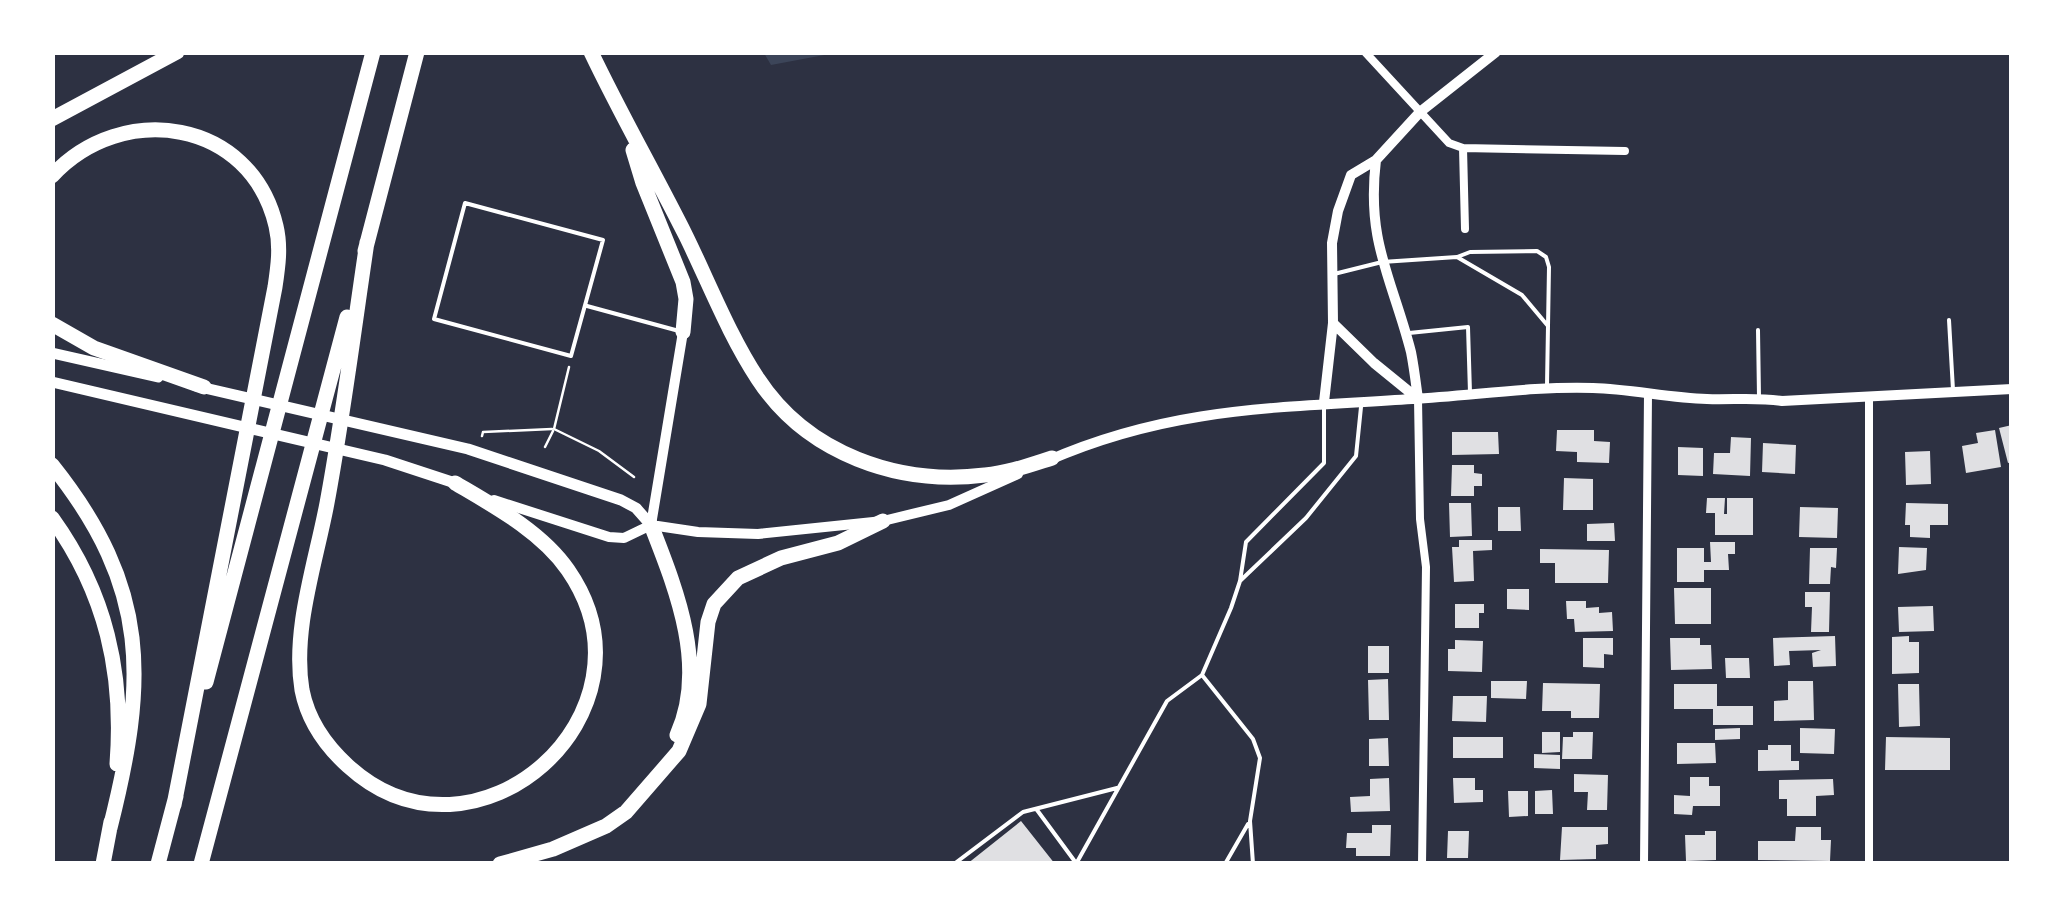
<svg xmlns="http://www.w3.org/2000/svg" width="2064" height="916" viewBox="0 0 2064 916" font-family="'Open Sans',sans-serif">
  <rect width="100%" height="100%" fill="#2d3142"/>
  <path fill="#3c4559" d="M764 53H835L771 65Z"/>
  <path fill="#e0e0e3" d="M2012 425V462L2008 463 1999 428Z
    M1557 430H1594V441L1610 442 1609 463 1577 462V452L1556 451Z
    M1995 430 2001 467 1966 473 1962 446 1978 443 1976 433Z
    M1452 432H1498L1499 454 1452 455Z
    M1731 437 1751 438 1750 476 1713 474 1714 453H1730Z
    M1763 443 1796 445 1795 474 1762 472Z
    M1678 447 1703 448V476L1678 475Z
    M1930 451 1931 484 1906 485 1905 452Z
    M1452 465H1474V473L1482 474V486H1474V496H1451Z
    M1564 478 1593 479V510H1563Z
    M1707 498H1725L1724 514H1727V498H1753V535H1715V513H1706Z
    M1449 503H1471L1472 536 1450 537Z
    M1906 503 1948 504V525H1930V538L1910 537V525H1905Z
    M1498 507H1520L1521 531H1498Z
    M1800 507 1838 508 1837 538 1799 537Z
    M1614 523 1615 541H1587V524Z
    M1459 540H1492V550L1473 551 1474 581 1454 582 1452 547H1459Z
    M1710 542H1735V554H1728L1729 570H1704V582H1677V548H1704V562H1711Z
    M1899 547 1927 548 1926 570 1898 574Z
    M1810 548H1837L1836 568 1831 567 1830 584H1809Z
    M1540 549 1609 550 1608 583H1555V563H1540Z
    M1674 588H1711V624H1675Z
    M1507 589H1529V610L1507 609Z
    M1805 592H1830L1829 632H1811L1812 607H1805Z
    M1566 601H1586V608L1599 607V613L1612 612 1613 631 1575 632 1574 619H1567Z
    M1455 604H1484V613H1479V628H1455Z
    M1933 606 1934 631 1899 632 1898 607Z
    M1835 636 1836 666 1813 667 1812 653 1821 650 1789 651 1790 665 1774 666 1773 638Z
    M1909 636V642H1919V673L1892 674V637Z
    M1583 638H1613V655L1604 654V668L1583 667Z
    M1670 638H1700V645H1711L1712 669 1671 670Z
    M1455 640 1483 641 1482 672 1448 671V649H1455Z
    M1368 646H1389V673H1368Z
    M1725 658H1749L1750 678H1726Z
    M1388 679 1389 720H1369L1368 680Z
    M1491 681H1527L1526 699 1491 698Z
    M1788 681H1813L1814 720 1774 721V701L1788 700Z
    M1543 683 1600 684 1599 718H1571V711H1542Z
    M1674 684H1717V706H1753V725H1713V709H1674Z
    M1898 684H1919L1920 726 1899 727Z
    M1453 696H1487L1486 722 1452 721Z
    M1740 728V739L1715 740V729Z
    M1800 728 1835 729 1834 754 1800 753Z
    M1542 732H1560V752L1542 753Z
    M1573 732H1593L1592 759H1562L1563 737H1573Z
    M1453 737H1503V758H1453Z
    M1886 737 1950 738V770H1885Z
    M1388 738 1389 766H1369V739Z
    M1677 743H1715L1716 763 1677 764Z
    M1768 745H1791V761H1799V770L1758 771V750H1768Z
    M1534 754 1560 755V769L1534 768Z
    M1574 774 1608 775 1607 810H1587L1588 792H1574Z
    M1690 777H1709V786H1720V806H1693L1692 815 1674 814V795L1690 796Z
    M1389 778 1390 811 1351 812 1350 797 1370 796V779Z
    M1453 778H1475V790H1483V802L1454 803Z
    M1833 779 1834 795 1816 796V816H1787V799H1779V780Z
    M1552 790 1553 814H1535V791Z
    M1508 791H1528V816L1509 817Z
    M1021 821 1055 864H967Z
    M1372 825H1391L1390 856H1356V848H1346L1347 833H1372Z
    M1562 827H1608V844L1596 845V859L1560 860Z
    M1796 827H1821V840H1831L1830 861 1758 860V841H1795Z
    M1448 831H1469L1468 858H1447Z
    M1705 831H1716V860L1686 861 1685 835H1705Z"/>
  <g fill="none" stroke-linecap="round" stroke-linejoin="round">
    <path stroke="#fff" stroke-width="2.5" d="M569 367 554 429 599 451 634 477
      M482 436 483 432 552 429
      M545 447 553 431"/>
    <path stroke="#fff" stroke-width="4" d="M465 203 603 240 571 356 434 319Z
      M1457 257 1470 252 1537 251 1546 257 1549 267 1547 385
      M1334 274 1382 262 1457 257 1522 295 1548 326
      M587 306 679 331
      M1949 320 1953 390
      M1758 330 1759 397
      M1409 333 1468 327 1470 393
      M1240 581 1306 518 1356 456 1361 407
      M1202 675 1231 608 1240 581 1246 542 1324 463V405
      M1037 810 1076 863
      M954 864 1023 812 1117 788
      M1076 864 1167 701 1202 675 1253 739 1260 758 1250 821 1253 864
      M1225 864 1248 824"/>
    <path stroke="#fff" stroke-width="8" d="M1365 52 1449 143 1463 148 1625 151
      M1463 148 1465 229
      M1869 397V864
      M1418 399 1420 519 1426 567 1422 864
      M1644 864 1648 394"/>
    <path stroke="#fff" stroke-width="10" d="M1376 160C1366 242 1392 278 1411 352 1414 367 1416 384 1418 399
      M1333 323 1374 363 1417 398
      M1324 402 1333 323 1332 243 1338 211 1351 175 1376 160 1420 112 1496 52
      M1047 461C1172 406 1280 408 1412 399 1472 396 1532 386 1593 388 1631 389 1669 398 1707 399 1732 400 1757 397 1782 401L2012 389
      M494 500 609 537 624 538 651 525 698 532 758 534 883 521 949 505 1018 474
      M651 525 683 332"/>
    <path stroke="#fff" stroke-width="11" d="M52 353 158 377
      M52 382 385 460 455 483
      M196 386 468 449 621 500 636 508 651 525"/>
    <path stroke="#fff" stroke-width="15" d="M591 52C621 115 655 174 686 236 709 283 729 335 758 379 807 454 899 486 985 475 1008 473 1030 465 1052 458
      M52 119 177 52
      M633 150 643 183 683 282 686 299 683 332
      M52 176C122 100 251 119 276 226 281 247 278 267 275 287L174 805
      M367 242C354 329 343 417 327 503 316 562 292 630 302 690 308 721 326 746 348 766 475 882 667 713 568 570 542 532 494 506 455 483
      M365 251 417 52
      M52 324 94 348 204 387
      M52 465C151 589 147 681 110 828
      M52 518C106 593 124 673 117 764
      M651 525C676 589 708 667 677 735
      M206 682 373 52
      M103 864 111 822
      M158 864 176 796
      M201 864 347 317
      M500 864 553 849 606 826 626 812 679 751 699 704 708 622 714 604 738 578 781 558 838 543 883 521"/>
  </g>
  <rect width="2064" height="916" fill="none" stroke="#ffffff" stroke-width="110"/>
</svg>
